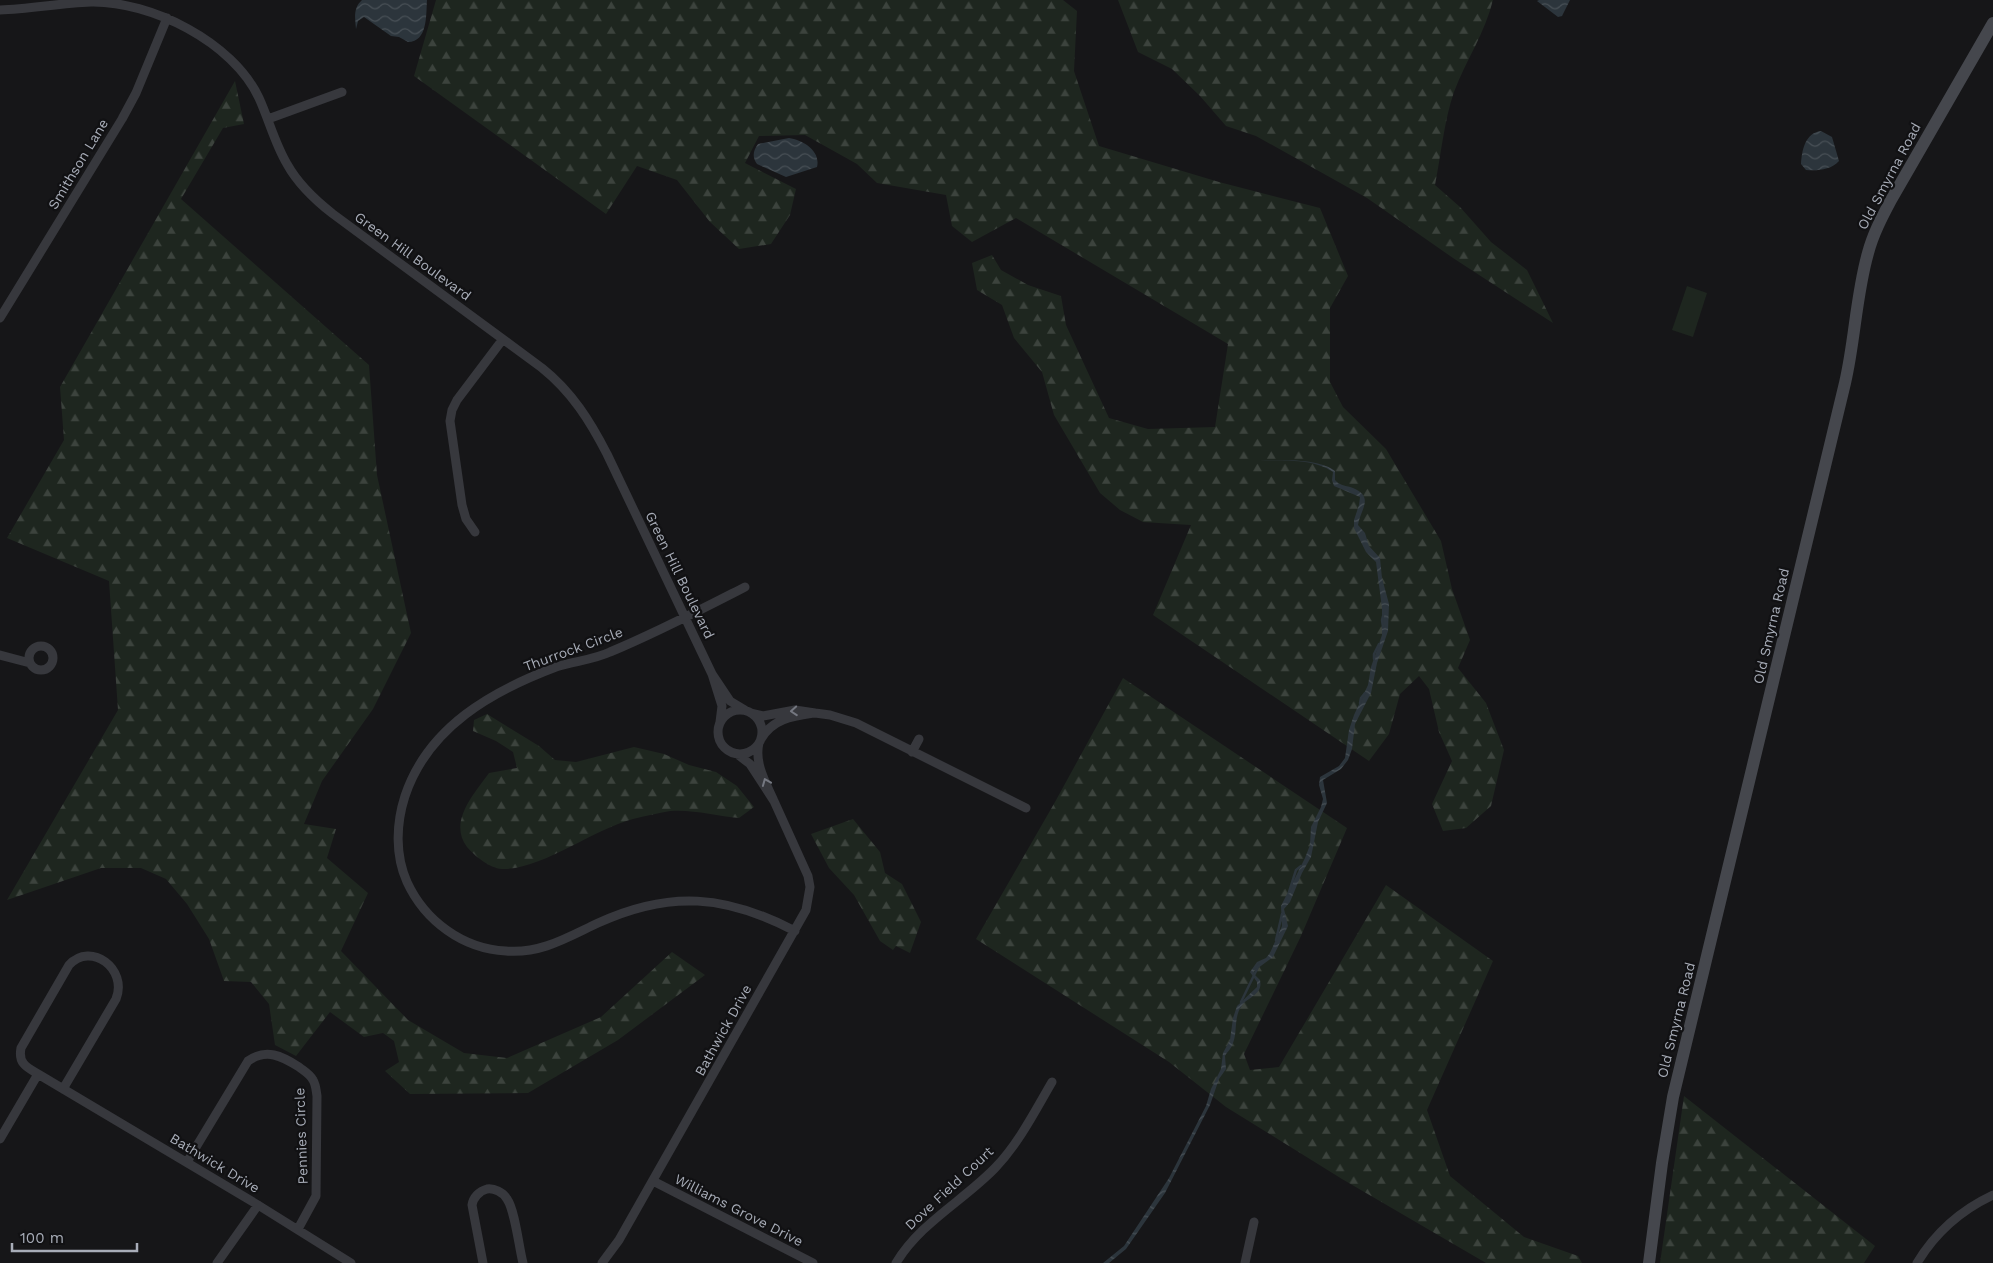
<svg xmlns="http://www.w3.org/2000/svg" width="1993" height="1263" viewBox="0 0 1993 1263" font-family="'Work Sans',sans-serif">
  <defs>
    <pattern id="forest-firs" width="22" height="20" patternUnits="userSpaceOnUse" patternTransform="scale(1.25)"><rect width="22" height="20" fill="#1e261f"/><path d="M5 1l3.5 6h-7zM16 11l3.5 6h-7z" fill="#3c433d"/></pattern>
    <pattern id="water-waves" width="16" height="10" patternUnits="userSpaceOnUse" patternTransform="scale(1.25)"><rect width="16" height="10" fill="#2c353c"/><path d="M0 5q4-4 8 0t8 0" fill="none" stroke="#485056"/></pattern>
  </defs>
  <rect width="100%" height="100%" fill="#161618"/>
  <path fill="#1e261f" d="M1687 286 1707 293 1693 337 1672 330Z"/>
  <path fill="url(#forest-firs)" d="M436 0H1063L1077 11 1074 71 1099 146 1219 182 1320 208 1348 276 1330 308V382L1343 407 1386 449 1441 541 1452 589 1470 640 1458 668 1486 703 1504 750 1491 806 1466 828 1443 831 1432 804 1452 761 1439 732 1429 689 1419 676 1400 694 1389 734 1369 761 1153 615 1191 525 1143 522 1120 510 1100 493 1054 415 1042 372 1014 338 1002 305 977 290 972 263 992 255 1001 270 1028 285 1061 296 1066 325 1109 418 1148 429 1215 427 1228 344 1016 218 972 242 952 226 946 195 877 183 857 164 805 135 759 136 745 163 796 189 790 215 771 244 739 249 710 222 677 180 637 166 606 214 414 76Z
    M1118 0H1493C1485 33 1466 60 1454 92 1444 121 1441 155 1435 185L1460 207 1491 242 1527 270 1553 323 1453 258 1367 198 1256 136 1226 126 1200 96 1172 69 1138 52Z
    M235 81 244 124 223 128 181 199 369 365 377 475 411 633 373 709 322 781 304 824 336 829 327 858 368 893 341 951 408 1020 464 1053 507 1058 601 1017 672 952 705 975 618 1040 528 1093 410 1094 385 1071 399 1062 394 1041 383 1033 364 1037 330 1012 296 1056 275 1045 269 1004 251 982 224 981 209 939 187 904 166 879 141 868H101L7 900 118 710 109 581 7 538 64 440 60 387Z
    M1123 678 1347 828 1301 936 1244 1054 1250 1070 1279 1067 1386 885 1493 961 1427 1110 1450 1176 1524 1237 1578 1256 1582 1263H1486L1342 1179 1226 1107 1169 1062 976 939 1055 802Z
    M487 714 539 746 555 760 576 762 634 747 664 754 689 765 716 772 737 786 754 807 739 818C717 816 692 809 670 811 658 813 645 816 633 819 592 830 541 870 502 869 489 868 475 856 467 847 448 822 474 794 489 773L517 768 513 752 496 741 473 731 474 720Z
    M853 819 880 852 885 873 902 884 921 922 910 953 896 946 893 950 880 941 854 895 829 868 811 834Z
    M1684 1096 1875 1246 1864 1263H1660Z"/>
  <path fill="url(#water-waves)" d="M362 0H427C426 14 428 42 408 42L399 37 391 36 364 17 358 21 356 29C355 18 353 8 362 0Z
    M1539 0H1570L1562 16 1558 17 1537 1Z
    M1821 131 1832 137 1839 161C1831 170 1817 171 1806 170L1801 164C1802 150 1805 133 1821 131Z
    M789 138C803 140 821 151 817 167L786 177 757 164C752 157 753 151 758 144Z
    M1260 460C1279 460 1320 458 1335 471V480L1338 483C1343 486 1348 486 1353 488 1375 497 1360 510 1358 525L1365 533 1369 546 1380 558 1382 578 1389 604 1388 631 1377 663 1371 693 1355 724 1352 749 1348 760 1341 769 1323 780 1327 803 1318 822 1311 857 1302 873 1290 902 1284 909 1288 926 1273 957 1254 971V974L1260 980C1263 994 1250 996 1243 1004 1233 1016 1238 1030 1233 1043 1232 1048 1227 1052 1225 1056L1226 1069 1219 1079 1210 1105 1165 1193 1126 1249 1109 1263H1103L1124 1246 1169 1178 1206 1106 1211 1089 1221 1069 1223 1053 1230 1040 1233 1018 1237 1006 1257 987V982L1250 972 1257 962 1266 958 1270 953 1282 926 1281 906 1305 858 1310 845 1311 827 1321 807 1323 799 1319 785 1320 777 1339 766 1345 758 1349 730 1354 715 1368 685 1371 667 1382 635V608L1376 562 1366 552 1354 528V520L1359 505 1360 497 1334 486 1332 480 1333 472C1313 458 1282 461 1260 460Z"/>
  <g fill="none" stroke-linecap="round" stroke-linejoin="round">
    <path stroke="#2c353c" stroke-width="2.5" d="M1383 616 1382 620 1383 627
      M1374 659V654L1379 644
      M1360 703 1361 698 1365 693
      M1289 892 1296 870 1301 866
      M1276 940 1282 914
      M1241 1002 1259 965"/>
    <path stroke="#37383d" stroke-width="9" d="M0 10C30 9 61 3 91 2 151 1 233 42 259 98 269 120 275 144 287 164 298 184 315 200 333 214L542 368C572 392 590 421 607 454L712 674
      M268 119 342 92
      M0 318 122 119 136 93 167 18
      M475 532 466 519 462 505 450 421 452 410 457 400 503 339
      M745 587C700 610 656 633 610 652 593 660 574 661 556 667 492 691 428 727 405 796 396 824 395 855 407 882 425 921 463 949 506 951 541 954 568 937 598 923 670 890 726 895 795 931
      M29 658a12 12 0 1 1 24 0a12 12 0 1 1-24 0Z
      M0 655 30 663
      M718 732a22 22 0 1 1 44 0a22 22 0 1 1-44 0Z
      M751 713 763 716 795 710 815 713C794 716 773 718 761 739
      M815 713 830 715 856 723 1026 808
      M720 722 722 706 712 674 730 701 745 710
      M912 752 919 739
      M737 754 750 764 774 801C766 783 754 763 759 743
      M63 1089 116 999C128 969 91 941 69 965L21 1048C18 1063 26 1067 38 1074L258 1205 351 1263
      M0 1139 38 1074
      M187 1162 248 1061C266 1048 282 1056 299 1067 304 1071 310 1074 313 1080 316 1085 316 1090 317 1096L316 1196 298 1229
      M653 1181 813 1263
      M217 1263 258 1205
      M483 1263 472 1205C473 1198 479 1191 487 1189 494 1188 503 1192 507 1199 515 1210 519 1248 523 1263
      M602 1263 619 1240 806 910 810 887 808 876 774 801
      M896 1263C920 1223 963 1201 995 1168 1019 1143 1035 1111 1052 1082
      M1245 1263 1254 1222
      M1917 1263C1935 1233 1961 1210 1993 1195"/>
    <path stroke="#45474d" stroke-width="12" d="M1649 1263 1662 1163 1673 1097 1845 383C1855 340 1856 295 1868 253 1873 234 1882 217 1891 200L1993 23"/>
  </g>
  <defs><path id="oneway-chevron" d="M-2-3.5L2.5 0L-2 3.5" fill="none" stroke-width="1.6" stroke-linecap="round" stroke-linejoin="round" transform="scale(1.25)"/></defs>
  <g stroke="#757881">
    <use href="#oneway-chevron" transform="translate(794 711) rotate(176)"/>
    <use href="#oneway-chevron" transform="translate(766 782) rotate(-112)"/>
  </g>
  <g text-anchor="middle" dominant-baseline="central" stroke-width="4.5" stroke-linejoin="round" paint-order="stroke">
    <g font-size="14" fill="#a8adb8" stroke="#111113">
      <text transform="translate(78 164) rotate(-59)">Smithson Lane</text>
      <text transform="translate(1889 176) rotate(-62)">Old Smyrna Road</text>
      <text transform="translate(413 256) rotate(36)">Green Hill Boulevard</text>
      <text transform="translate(680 575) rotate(64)">Green Hill Boulevard</text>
      <text transform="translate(1771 626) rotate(-77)">Old Smyrna Road</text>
      <text transform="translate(573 649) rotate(-20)">Thurrock Circle</text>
      <text transform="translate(1676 1020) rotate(-76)">Old Smyrna Road</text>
      <text transform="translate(723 1030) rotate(-61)">Bathwick Drive</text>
      <text transform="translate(301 1136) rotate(-92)">Pennies Circle</text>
      <text transform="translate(215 1163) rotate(31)">Bathwick Drive</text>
      <text transform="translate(949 1188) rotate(-43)">Dove Field Court</text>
      <text transform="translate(739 1210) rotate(27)">Williams Grove Drive</text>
    </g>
  </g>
  <path d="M12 1243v8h125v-8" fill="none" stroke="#a8adb8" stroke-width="2.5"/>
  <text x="20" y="1243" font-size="15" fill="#a8adb8" stroke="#111113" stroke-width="4" paint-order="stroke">100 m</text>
</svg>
